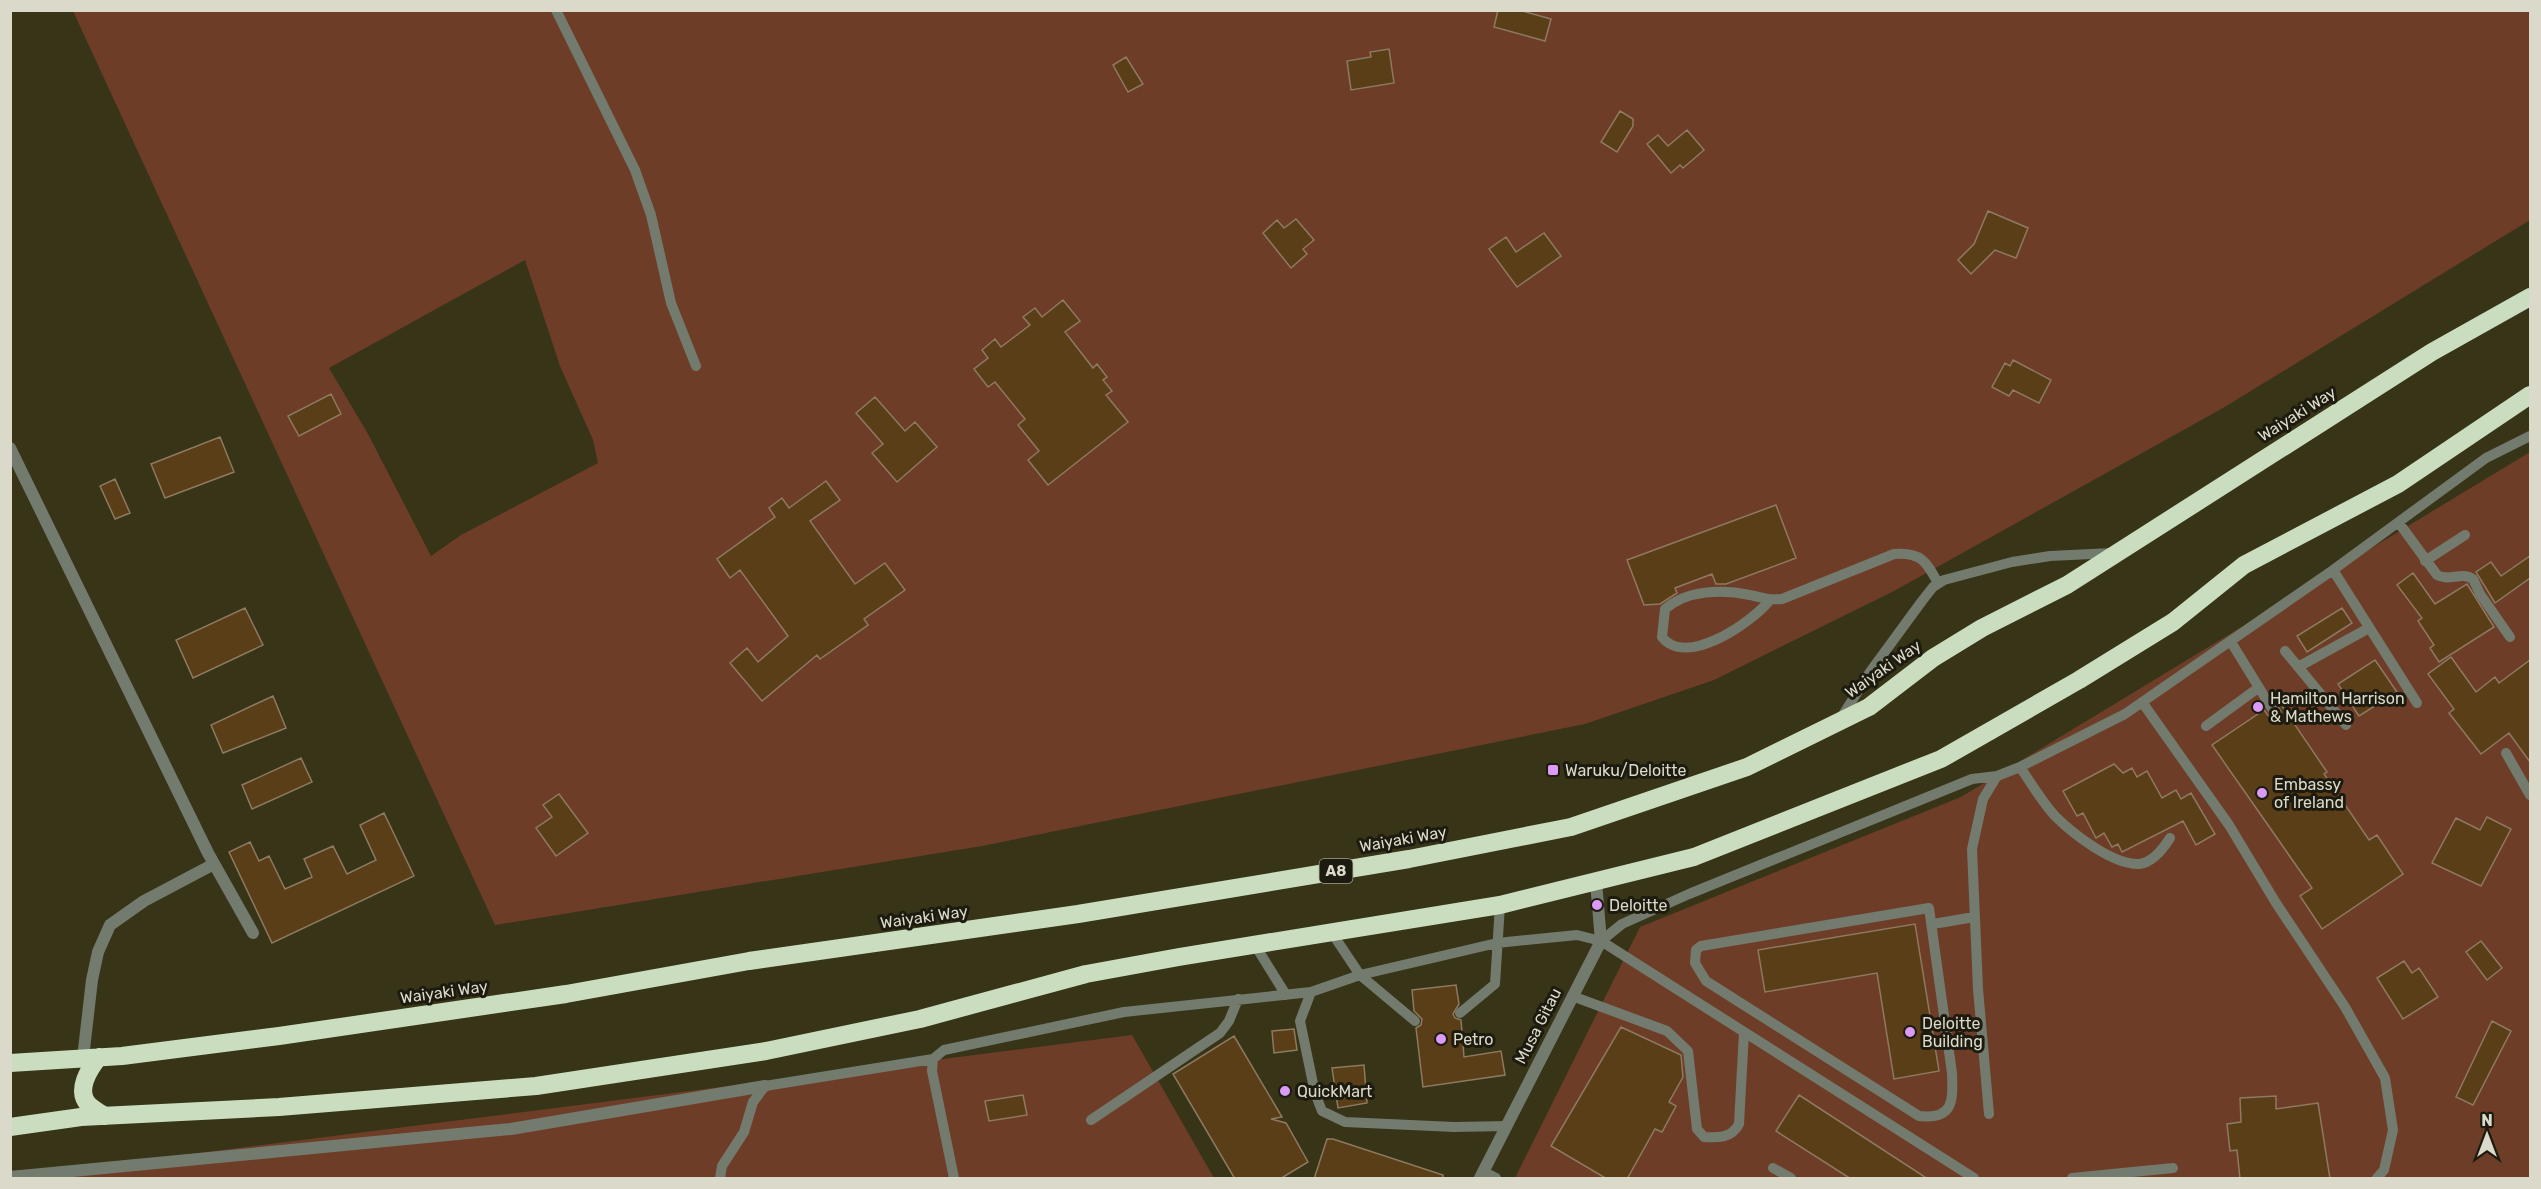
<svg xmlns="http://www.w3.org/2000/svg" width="2541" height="1189" viewBox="0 0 2541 1189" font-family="Rubik,sans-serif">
  <rect width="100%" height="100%" fill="#373417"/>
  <path fill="#6e3d28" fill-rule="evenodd" d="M73 11H2530V220L2223 408 1894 591 1714 680 1585 724 982 846 495 925ZM525 260 560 366 593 440 598 463 461 535 431 556 368 434 329 368Z
    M2530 452V1178H1515L1640 927 1961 797Z
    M1132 1035 1214 1178H11L10 1177Z"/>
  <path fill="#593e18" stroke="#8e7a60" stroke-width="1.5" d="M1498 10H1519L1551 19 1545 41 1494 27Z
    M1389 49 1394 83 1351 90 1347 61 1371 57 1370 52Z
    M1126 57 1143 84 1128 92 1113 65Z
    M1620 111 1633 119V126L1617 152 1601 142Z
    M1687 130 1704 150 1683 168 1680 165 1671 173 1647 144 1658 135 1668 146Z
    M1988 211 2028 228 2016 258 1995 250 1971 274 1958 260 1974 244Z
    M1296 219 1314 240 1303 249 1307 254 1291 268 1263 233 1277 220 1284 228Z
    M1544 233 1561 256 1517 287 1489 249 1506 237 1516 252Z
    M1063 300 1080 321 1065 332 1093 368 1097 364 1107 377 1103 380 1112 391 1106 395 1128 422 1048 485 1028 460 1039 451 1018 425 1025 419 995 382 988 387 974 369 988 358 982 350 995 339 1001 347 1030 325 1023 317 1035 308 1042 317Z
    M2013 360 2051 380 2039 403 2013 390 2009 396 1992 387 2005 363 2010 366Z
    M331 394 341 414 299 436 288 416Z
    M875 397 905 431 915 422 937 447 897 482 872 453 883 444 856 413Z
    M220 437 234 472 165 498 151 464Z
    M115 479 130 513 115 519 100 486Z
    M826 481 840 500 810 521 855 584 885 563 905 590 864 619 868 625 820 659 817 655 762 701 730 663 747 648 758 662 788 636 740 570 730 578 717 559 775 517 769 508 782 498 789 508Z
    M1776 505 1796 558 1726 584H1716L1712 574 1675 588 1677 593 1660 604 1644 605 1627 560Z
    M2530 556V578L2495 603 2476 572 2491 562 2501 576Z
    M2413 573 2435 604 2467 584 2494 627 2439 662 2430 648 2434 645 2418 621 2422 618 2397 585Z
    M245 608 263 645 193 678 176 640Z
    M2342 608 2352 623 2307 652 2297 636Z
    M2451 657 2476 692 2495 677 2499 683 2530 660V762L2509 733 2481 754 2449 713 2454 709 2428 674Z
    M2375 660 2397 692 2359 716 2338 684Z
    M273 696 286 728 223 753 211 725Z
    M2278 700 2327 772 2324 774 2369 840 2377 835 2403 874 2322 929 2300 896 2312 888 2212 745 2264 710 2270 718H2278L2281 712 2276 702Z
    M301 758 312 782 252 809 242 785Z
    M2114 764 2123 773 2132 768 2137 777 2147 771 2162 798 2176 790 2181 799 2191 793 2215 834 2196 845 2183 821 2122 852 2118 844 2112 847 2104 833 2096 838 2083 813 2077 816 2063 791Z
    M559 794 588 833 556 856 536 828 552 817 543 805Z
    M384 813 414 876 272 943 229 852 250 842 259 861 269 856 285 889 312 877 304 859 333 846 347 874 376 860 360 825Z
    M2487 817 2511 829 2481 886 2432 863 2456 818 2480 830Z
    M1915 924 1939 1071 1894 1079 1877 973 1765 992 1758 950Z
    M2481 941 2502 968 2487 980 2466 952Z
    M2404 961 2412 973 2419 968 2438 997 2403 1019 2377 978Z
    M1456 985 1459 1004 1453 1014 1455 1018 1461 1020 1464 1057 1501 1051 1505 1075 1423 1087 1416 1028 1421 1025 1422 1019 1414 1011 1412 990Z
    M2492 1021 2511 1031 2473 1105 2456 1097Z
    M1621 1027 1681 1055 1683 1077 1669 1102 1676 1106 1662 1132 1655 1129 1627 1179H1607L1551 1146Z
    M1294 1029 1297 1050 1274 1053 1272 1031Z
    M1234 1036 1282 1117 1271 1119 1286 1123 1308 1162 1280 1179H1235L1173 1074Z
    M1364 1065 1367 1103 1338 1108 1332 1068Z
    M1023 1095 1027 1115 989 1121 985 1101Z
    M1799 1095 1928 1179H1851L1776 1131Z
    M2276 1096V1109L2318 1103 2330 1179H2240L2237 1150 2230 1151 2227 1124 2241 1122 2240 1098Z
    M1327 1139H1333L1443 1175V1179H1314Z"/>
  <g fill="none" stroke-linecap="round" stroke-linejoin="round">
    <path stroke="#737b6e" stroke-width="10" d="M556 10 635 170 651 215 671 303 696 366
      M2399 523 2437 575C2449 582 2462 571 2473 579L2480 594 2510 637
      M2425 561 2465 535
      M2333 570 2417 703
      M1769 601C1751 623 1686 668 1662 637L1665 609C1687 590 1722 589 1750 595 1762 598 1769 600 1782 599L1894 554C1921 552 1926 561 1938 583
      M2231 642 2274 712
      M2285 651 2346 725
      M2298 667 2369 628
      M2142 702 2229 825 2276 903 2345 1007 2385 1078 2393 1130 2384 1170 2377 1178
      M1841 718 1870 672 1922 601 1933 587 1944 580 2012 562 2050 556 2112 553
      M2206 726 2258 688
      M2506 753 2530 795
      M2020 767C2031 783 2042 802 2055 816 2073 834 2113 865 2139 864 2152 863 2163 849 2170 838
      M1929 908 1952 1073C1953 1101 1954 1120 1919 1116L1706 981 1695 963 1696 950 1701 946Z
      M1933 924 1974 917
      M1332 933 1360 975 1415 1021
      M1601 941 1622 924 1689 894 1972 779 1997 776
      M1255 945 1286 995
      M1572 996 1667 1031 1688 1051 1697 1129 1704 1137C1718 1138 1732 1138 1739 1124L1744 1032
      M1460 1013 1495 984 1500 905
      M1989 1114 1978 989 1972 849 1983 799 1997 776 2020 767 2125 714 2333 570 2486 458 2530 436
      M1091 1120 1220 1033 1229 1021 1238 999
      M1507 1126 1454 1127 1345 1122 1322 1111 1315 1093 1300 1021 1311 992 1360 975 1497 943 1577 935 1601 941 1974 1178
      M1773 1168 1791 1178
      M1484 1172 1496 1178
      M720 1178 722 1166 744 1132 753 1102 765 1086 933 1059
      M954 1178 932 1071 933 1059 944 1050 1124 1012 1311 992
      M2072 1178 2173 1168"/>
    <path stroke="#737b6e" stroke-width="12" d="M10 448 208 853 253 933
      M83 1058 92 980 98 952 110 925 144 901 214 864
      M10 1177 511 1129 765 1086
      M1480 1178 1601 941 1596 882"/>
    <path stroke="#cbddbf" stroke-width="18" d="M99 1057C89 1069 75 1091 89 1105 93 1109 100 1113 105 1116
      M10 1063 122 1056 279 1036 566 994 749 961 1078 914 1409 859 1571 827 1747 767 1869 707 1933 658 1982 628 2067 585 2432 352 2530 297
      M10 1127 81 1117 279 1107 536 1086 766 1051 920 1019 1086 974 1179 957 1500 905 1694 857 1941 759 2079 680 2173 622 2244 565 2398 484 2530 395"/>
  </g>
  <g fill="#da9af7" stroke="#1d1b0f" stroke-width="2">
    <circle cx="2258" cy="707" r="6"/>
    <rect x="1547" y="764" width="12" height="12" rx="3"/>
    <circle cx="2262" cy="793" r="6"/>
    <circle cx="1597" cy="905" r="6"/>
    <circle cx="1910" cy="1032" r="6"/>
    <circle cx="1441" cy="1039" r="6"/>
    <circle cx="1285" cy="1091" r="6"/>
  </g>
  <g text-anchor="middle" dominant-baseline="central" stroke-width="6" stroke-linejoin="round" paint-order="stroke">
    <rect fill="#1d1b0f" stroke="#a2a091" stroke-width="1.5" x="1319.5" y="859" width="33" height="24" rx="4.5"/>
    <g font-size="15" font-weight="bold" fill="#dbd9c9">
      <text x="1336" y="871">A8</text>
    </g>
    <g font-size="16" fill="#dbd9c9" stroke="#1d1b0f">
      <text transform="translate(2297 414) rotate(-32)">Waiyaki Way</text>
      <text transform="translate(1883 669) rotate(-35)">Waiyaki Way</text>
      <text transform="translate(1403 839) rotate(-10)">Waiyaki Way</text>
      <text transform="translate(924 917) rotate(-8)">Waiyaki Way</text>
      <text transform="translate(444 992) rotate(-8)">Waiyaki Way</text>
      <text transform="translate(1538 1026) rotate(-63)">Musa Gitau</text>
    </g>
    <g font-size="16" fill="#dbd9c9" stroke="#1d1b0f" text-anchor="start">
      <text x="2270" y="698">Hamilton Harrison<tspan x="2270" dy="18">&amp; Mathews</tspan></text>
      <text x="1565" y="770">Waruku/Deloitte</text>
      <text x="2274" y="784">Embassy<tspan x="2274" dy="18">of Ireland</tspan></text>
      <text x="1609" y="905">Deloitte</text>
      <text x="1922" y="1023">Deloitte<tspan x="1922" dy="18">Building</tspan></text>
      <text x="1453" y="1039">Petro</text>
      <text x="1297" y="1091">QuickMart</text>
    </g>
  </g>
  <rect width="2541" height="1189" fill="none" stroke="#dbd9c9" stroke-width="24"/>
  <g transform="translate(2487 1135)" stroke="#1d1b0f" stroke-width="4.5" paint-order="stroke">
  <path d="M0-4.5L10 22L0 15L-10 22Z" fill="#dbd9c9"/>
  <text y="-9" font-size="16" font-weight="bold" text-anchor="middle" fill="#dbd9c9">N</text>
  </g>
</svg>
